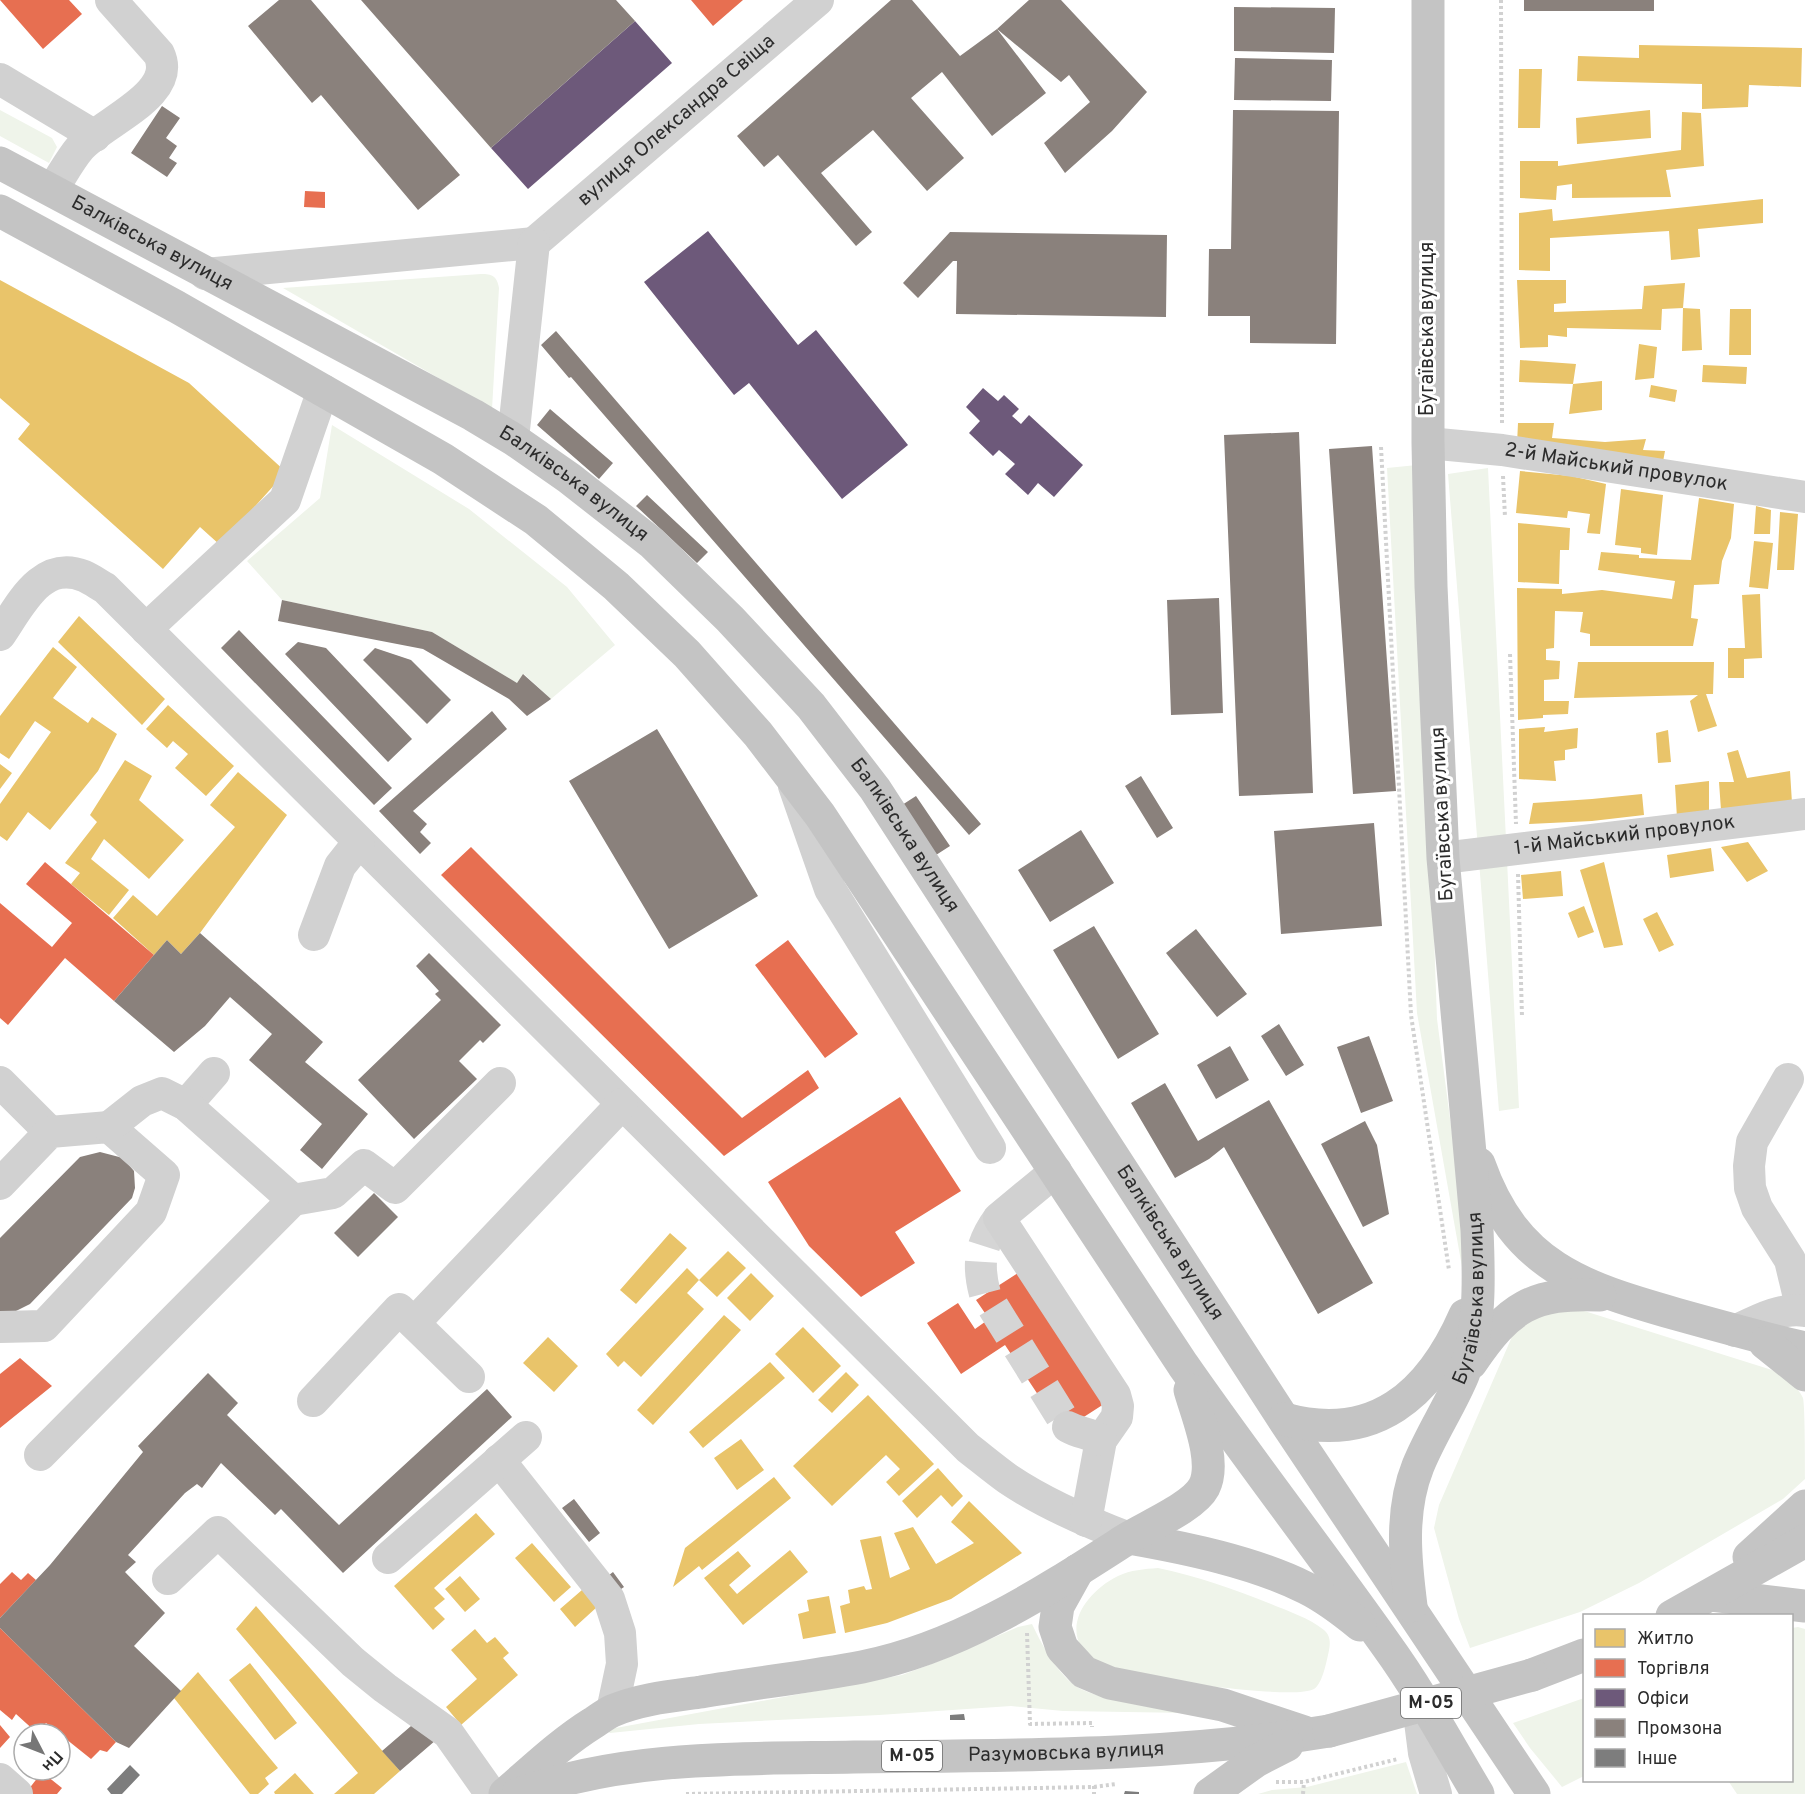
<svg xmlns="http://www.w3.org/2000/svg" width="1805" height="1794" viewBox="0 0 1805 1794" font-family="Overpass,sans-serif">
  <rect width="100%" height="100%" fill="#fff"/>
  <path fill="#eff4ea" d="M0 110 52 138 57 147 49 163 0 136Z
    M481 274C492 274 497 276 499 288L492 409 283 288Z
    M332 425 469 509 567 587 615 645 551 699 524 674 517 683 432 632 282 600 247 561 320 498Z
    M1417 465 1437 1019 1469 1264 1462 1267 1417 1013 1387 468Z
    M1488 468 1519 1108 1499 1111 1448 474Z
    M1578 1309 1772 1370C1784 1377 1797 1385 1803 1398 1805 1406 1805 1465 1805 1479L1783 1499 1639 1583 1580 1612 1470 1648 1459 1619 1434 1528 1439 1505 1514 1332 1528 1317Z
    M1158 1568C1197 1576 1234 1589 1271 1604 1288 1611 1309 1618 1324 1630 1332 1637 1330 1646 1328 1655 1326 1664 1322 1684 1314 1689 1302 1696 1244 1690 1228 1688 1195 1686 1162 1677 1129 1671 1120 1669 1106 1669 1098 1664 1056 1636 1082 1594 1118 1576 1131 1570 1144 1569 1158 1568Z
    M1032 1624C1042 1645 1055 1670 1074 1685 1094 1700 1162 1708 1190 1713L1063 1711 1011 1706 879 1715 699 1724 610 1733 605 1730 902 1675 942 1660 1018 1627Z
    M1798 1627 1805 1629V1794H1737L1729 1782 1707 1781 1792 1780V1628Z
    M1584 1698V1776L1562 1787 1530 1748 1513 1723Z
    M1406 1762 1417 1794H1258L1272 1790 1307 1787Z"/>
  <path fill="#e9c46a" d="M1639 45 1802 48 1801 87 1749 85 1748 107 1702 109V84L1577 81 1578 56 1639 58Z
    M1519 69H1542L1540 128H1518Z
    M1650 110 1651 138 1577 144 1576 118Z
    M1682 112 1701 113 1704 166 1666 170 1671 197 1572 198V184L1557 186 1556 200 1520 198V161H1558V166L1681 150Z
    M1763 199V223L1698 229 1700 257 1671 260 1669 231 1550 238V271L1519 270V213L1552 209 1553 221Z
    M0 280 189 383 286 472 220 545 200 527 163 569 18 439 30 424 0 398Z
    M1517 280H1566V303L1554 304V312L1642 309 1644 286 1685 283 1683 308 1662 309 1661 330 1567 328V337L1548 335V347L1520 348Z
    M1683 308 1700 309 1702 350 1682 351Z
    M1730 309H1751V355H1729Z
    M1639 344 1657 347 1654 378 1635 380Z
    M1520 360 1576 364 1573 384 1519 382Z
    M1703 365 1747 367 1746 384 1702 382Z
    M1602 381V410L1569 414 1573 384Z
    M1651 385 1677 390 1675 402 1649 397Z
    M1518 423H1554L1552 438 1605 442 1646 439 1643 450 1665 451 1662 467 1517 444Z
    M1520 471 1571 476 1606 484 1600 534 1587 533 1590 514 1568 511 1567 518 1516 513Z
    M1621 489 1663 495 1657 555 1641 553V548L1615 545Z
    M1699 498 1734 504 1731 538 1722 561 1719 584 1694 585 1691 618 1698 619 1693 646H1590V634L1580 632 1583 612 1555 611 1554 648 1546 649V660L1560 661 1559 679 1544 680V701H1569L1568 714 1543 715V718L1518 720 1517 588 1562 589V594L1602 590 1672 599 1675 581 1598 570 1601 552 1639 555V558L1691 560Z
    M1756 506 1771 510 1770 534H1754Z
    M1780 512 1798 514 1794 570H1777Z
    M1518 523 1570 528 1569 550H1560L1559 584 1518 582Z
    M1754 541 1773 543 1768 589 1749 587Z
    M1760 594 1762 658 1744 659V678H1728V648H1745L1742 595Z
    M79 616 165 699 142 725 58 642Z
    M53 647 77 667 53 698 88 723 92 717 117 734 98 771 50 830 28 812 7 841 0 836V804L51 732 35 721 9 759 0 753V716Z
    M1578 662H1714L1713 694H1706L1717 726 1698 732 1690 701 1698 695 1574 698Z
    M168 705 234 766 206 796 175 768 188 754 173 741 167 748 146 729Z
    M1545 727 1544 732 1578 728 1577 748 1565 750V760L1554 761 1556 781 1519 779V729Z
    M1668 730 1671 762 1658 763 1656 733Z
    M1738 750 1747 778 1790 771 1792 803 1721 810 1719 782H1734L1727 753Z
    M125 760 152 776 139 800 184 840 149 879 104 839 91 859 129 890 109 915 71 884 80 873 65 863 97 822 90 815Z
    M0 764 12 773 0 789Z
    M238 772 287 815 200 933 181 954 167 940 154 955 113 918 133 895 157 916 235 827 210 805Z
    M1709 781V815L1677 818 1675 785Z
    M1642 794 1644 815 1592 821 1529 824 1533 803 1592 799Z
    M1748 842 1768 871 1747 882 1721 847Z
    M1711 848 1714 871 1670 878 1667 855Z
    M1604 862 1623 945 1604 948 1580 870Z
    M1561 871 1563 896 1523 899 1521 875Z
    M1584 906 1594 932 1578 938 1568 913Z
    M1657 912 1674 945 1659 952 1643 919Z
    M670 1233 687 1248 636 1304 620 1290Z
    M728 1251 746 1268 717 1297 699 1280Z
    M687 1268 699 1280 687 1293 704 1309 641 1377 624 1361 618 1367 606 1354Z
    M751 1273 774 1296 750 1321 727 1298Z
    M724 1315 741 1330 653 1425 637 1410Z
    M803 1327 841 1366 813 1393 775 1354Z
    M548 1337 578 1366 554 1392 523 1363Z
    M770 1362 785 1378 703 1448 689 1432Z
    M846 1372 859 1385 832 1413 818 1400Z
    M868 1395 934 1464 899 1496 886 1482 900 1469 886 1455 832 1506 793 1466Z
    M741 1439 764 1470 737 1490 714 1458Z
    M938 1468 963 1496 952 1507 941 1495 917 1518 902 1501Z
    M774 1477 791 1498 702 1570 699 1566 673 1587 685 1548Z
    M969 1501 1022 1553 951 1599 887 1623 845 1633 840 1606 850 1603 848 1590 864 1586 866 1590 872 1589 860 1540 881 1536 890 1578 910 1569 894 1533 913 1527 936 1564 974 1543 951 1522Z
    M476 1513 495 1534 434 1588 445 1599 434 1608 445 1619 433 1630 394 1586Z
    M532 1543 571 1587 554 1602 515 1558Z
    M790 1550 808 1572 743 1625 704 1578 738 1551 751 1566 729 1585 737 1594Z
    M460 1576 480 1599 465 1612 445 1589Z
    M582 1590 597 1607 575 1627 560 1609Z
    M829 1596 836 1633 803 1639 798 1614 809 1611 807 1600Z
    M256 1606 400 1771 374 1794H334L358 1773 236 1629Z
    M475 1629 487 1643 495 1637 509 1653 503 1658 518 1675 461 1725 446 1707 477 1679 451 1650Z
    M250 1663 297 1723 275 1740 229 1680Z
    M198 1672 278 1768 265 1778 269 1784 258 1794H250L174 1698Z
    M295 1773 314 1794H275L274 1792Z"/>
  <path fill="#e76f51" d="M0 0H69L82 14 43 49Z
    M691 0H743L713 26Z
    M305 191 325 192V208L304 207Z
    M471 847 742 1118 808 1070 819 1088 724 1156 441 875Z
    M45 862 154 955 114 1001 65 958 8 1025 0 1018V903L52 947 72 923 26 884Z
    M788 940 858 1034 825 1058 755 965Z
    M900 1097 961 1191 895 1232 915 1263 861 1297 809 1246 768 1182Z
    M1018 1273 1104 1404 1062 1431 1005 1345 961 1374 927 1323 958 1303 975 1329 989 1319 976 1300Z
    M20 1358 52 1386 0 1428V1374Z
    M12 1572 21 1580 28 1573 36 1580 0 1618V1584Z
    M0 1628 116 1742 107 1752 100 1750 91 1759 46 1723 37 1733 16 1714 12 1720 0 1710Z
    M0 1725 10 1737 0 1748Z
    M42 1772 62 1788 57 1794H25Z"/>
  <path fill="#6d597a" d="M635 21 672 63 528 189 491 148Z
    M708 231 798 345 816 330 908 445 842 499 749 383 734 395 644 282Z
    M983 388 998 401 1004 395 1019 409 1012 416 1021 424 1029 415 1083 465 1054 497 1038 483 1028 495 1005 474 1015 464 999 450 993 456 969 433 980 421 966 407Z"/>
  <path fill="#8a817c" d="M279 0H311L460 175 418 210 321 95 312 103 248 26Z
    M361 0H616L635 21 491 148Z
    M891 0H912L960 56 997 29 1029 0H1061L1147 92 1112 131 1065 173 1044 143 1090 102 1069 75 1061 82 997 29 1046 93 992 136 942 72 911 98 964 158 927 191 873 130 821 173 872 232 856 246 778 155 764 167 737 136Z
    M1524 0H1654V11H1524Z
    M1234 7 1335 8 1334 53 1234 51Z
    M1235 58 1332 60 1331 101 1234 100Z
    M162 106 180 118 166 138 177 146 169 158 177 163 167 177 131 153Z
    M1233 110 1339 111 1336 344 1250 343V316H1208L1209 249H1231Z
    M950 232 1167 235 1166 317 956 314 957 261H953L918 298 903 283Z
    M556 331 981 824 969 835 571 377 569 378 541 345Z
    M550 409 613 463 599 479 537 425Z
    M1299 432 1313 793 1239 796 1224 435Z
    M1372 446 1396 791 1353 794 1329 449Z
    M647 495 708 552 697 563 636 506Z
    M1219 598 1223 713 1171 715 1167 600Z
    M282 600 432 632 517 683 523 674 551 699 527 716 509 699 423 649 278 621Z
    M239 630 392 788 374 805 221 648Z
    M298 642 326 648 412 739 388 762 285 654Z
    M375 648 411 660 451 700 427 724 363 660Z
    M492 711 507 729 413 811 427 824 420 832 431 843 420 854 379 811Z
    M657 729 758 896 669 949 569 781Z
    M1141 776 1173 828 1157 838 1125 786Z
    M916 796 950 846 936 855 902 805Z
    M1374 823 1382 926 1281 934 1274 831Z
    M1081 830 1114 883 1050 922 1018 870Z
    M1094 926 1159 1034 1118 1059 1053 950Z
    M1196 929 1247 994 1217 1017 1166 953Z
    M200 933 323 1042 305 1062 368 1114 322 1169 300 1150 322 1124 249 1060 272 1034 230 997 205 1026 174 1052 114 1001 167 940 181 954Z
    M429 953 501 1025 483 1043 480 1040 459 1061 477 1079 414 1139 358 1080 441 1000 435 994 439 991 416 966Z
    M1279 1024 1304 1065 1286 1076 1261 1036Z
    M1369 1036 1393 1101 1361 1113 1337 1047Z
    M1230 1046 1249 1080 1216 1099 1197 1065Z
    M1165 1083 1198 1141 1269 1100 1373 1283 1318 1314 1224 1147 1209 1159 1175 1178 1131 1103Z
    M1365 1121 1377 1145 1389 1214 1363 1227 1321 1144Z
    M100 1152 123 1158 134 1171 135 1188 132 1198 30 1304 8 1315H0V1238L80 1157Z
    M374 1193 398 1217 358 1257 334 1233Z
    M208 1373 238 1403 227 1415 339 1525 487 1389 512 1417 343 1573 281 1509 275 1515 221 1463 202 1488 197 1484 185 1493 128 1555 136 1562 125 1572 165 1613 134 1646 181 1691 129 1748 116 1742 0 1628V1618L50 1565 143 1452 138 1446Z
    M574 1499 600 1533 589 1542 562 1508Z
    M613 1572 624 1587 615 1593 604 1579Z
    M418 1720 436 1740 400 1771 382 1751Z"/>
  <path fill="#7d7d7d" d="M964 1714 965 1720H950V1715Z
    M130 1765 140 1775 122 1794H111L107 1789Z
    M1125 1791 1139 1792V1794H1124Z"/>
  <g fill="none" stroke-linecap="round" stroke-linejoin="round">
    <path stroke="#d5d5d5" stroke-width="32" stroke-dasharray="32 16" stroke-linecap="butt" d="M999 1218C980 1244 977 1264 985 1294L1068 1427"/>
    <path stroke="#d1d1d1" stroke-width="4" stroke-dasharray="3 3" stroke-linecap="butt" d="M1501 0 1502 423
      M1381 447 1411 1015 1449 1270
      M1503 476 1505 517
      M1510 654 1516 824
      M1518 874 1522 1017
      M1027 1633 1030 1724 1092 1723V1727
      M1276 1782H1304L1398 1759
      M1094 1786V1794
      M686 1794 1094 1787 1116 1784
      M1303 1794 1304 1782"/>
    <g stroke="#d1d1d1" stroke-width="32">
      <path d="M0 79 95 136"/>
      <path d="M52 190C61 177 69 161 80 148 102 122 178 95 159 54L111 0"/>
      <path id="s1" d="M534 243 818 0"/>
      <path d="M205 274 534 243"/>
      <path d="M513 439 534 243"/>
      <path id="s2" d="M1428 443 1502 450 1805 497"/>
      <path d="M146 629 285 500 323 390"/>
      <path d="M0 635C20 606 41 559 84 576 91 579 98 584 105 588L968 1448C981 1458 994 1469 1008 1479 1045 1504 1087 1522 1129 1538"/>
      <path d="M794 786 830 889 990 1148"/>
      <path id="s3" d="M1443 858 1805 814"/>
      <path d="M314 935 340 866 359 842"/>
      <path d="M1788 1079 1752 1142 1749 1166 1750 1188 1757 1208 1790 1260 1802 1310"/>
      <path d="M0 1082 50 1132"/>
      <path d="M186 1105 214 1073"/>
      <path d="M1056 1171 999 1218 1115 1395 1118 1406 1117 1417 1101 1440 1086 1521"/>
      <path d="M0 1184 50 1132 109 1127 164 1175 151 1212 44 1326 0 1327"/>
      <path d="M293 1200 333 1193 364 1165 395 1188 500 1083"/>
      <path d="M414 1323 622 1104"/>
      <path d="M1735 1331C1756 1321 1781 1307 1805 1311"/>
      <path d="M313 1401 399 1309 469 1377"/>
      <path d="M1068 1427C1081 1434 1087 1432 1101 1440"/>
      <path d="M40 1455 293 1200 186 1105 162 1093 142 1101 109 1127"/>
      <path d="M499 1460 609 1599 620 1633 622 1664 612 1711"/>
      <path d="M388 1558 526 1437"/>
      <path d="M168 1579 218 1532 353 1662 385 1688 448 1733 491 1794"/>
      <path d="M1416 1690 1424 1753 1436 1794"/>
      <path d="M0 1779 17 1794"/>
    </g>
    <g stroke="#c4c4c4" stroke-width="33">
      <path id="s4" d="M0 163 473 415 513 439 569 478 652 543 730 619 811 706 875 789 1286 1423 1534 1794"/>
      <path d="M0 211 177 307 443 459 536 520 616 586 687 654 758 734 820 815 1183 1365C1249 1460 1320 1551 1387 1646 1421 1693 1448 1744 1478 1794"/>
      <path d="M1479 1164C1515 1266 1581 1287 1676 1314 1719 1326 1762 1338 1805 1348"/>
      <path d="M1765 1343 1805 1375"/>
      <path d="M1471 1363C1509 1307 1532 1292 1600 1295"/>
      <path d="M1284 1419C1374 1444 1430 1395 1465 1315"/>
      <path d="M1129 1538C1186 1548 1254 1562 1306 1588 1326 1598 1343 1611 1360 1625"/>
      <path d="M1749 1557 1805 1506"/>
      <path d="M1078 1570 1058 1606 1055 1627 1062 1648 1084 1672 1110 1683 1223 1705 1304 1732"/>
      <path d="M1711 1595 1805 1606"/>
      <path id="s5" d="M1411 1606C1405 1559 1400 1511 1418 1466 1431 1434 1450 1406 1463 1375 1481 1330 1479 1277 1477 1230L1443 858 1431 586 1428 443V0"/>
      <path d="M1672 1616 1805 1541"/>
      <path d="M1532 1675 1584 1655"/>
      <path d="M505 1794C534 1769 561 1743 593 1723 599 1719 606 1714 612 1711 640 1699 672 1696 701 1692 754 1683 809 1677 862 1667 958 1648 1041 1594 1122 1542 1143 1528 1193 1508 1204 1487 1217 1462 1197 1415 1190 1390"/>
      <path id="s6" d="M518 1794C626 1755 741 1759 854 1757 1013 1755 1172 1757 1329 1731"/>
      <path d="M1210 1794 1256 1761 1287 1745"/>
    </g>
    <path stroke="#c4c4c4" stroke-width="33" d="M1329 1731 1532 1675"/>
  </g>
  <g text-anchor="middle" dominant-baseline="central" stroke-width="6" stroke-linejoin="round" paint-order="stroke">
    <g fill="#fff" stroke="#6b6b6b" stroke-width="1.5">
      <rect x="1401" y="1688" width="60" height="30" rx="4.5"/>
      <rect x="882" y="1741" width="60" height="30" rx="4.5"/>
    </g>
    <g font-size="18" font-weight="bold" fill="#2c2c2c">
      <text x="1431" y="1703">М-05</text>
      <text x="912" y="1756">М-05</text>
    </g>
    <g font-size="20" fill="#2c2c2c" stroke="#fff">
      <text stroke="none"><textPath href="#s1" startOffset="188">вулиця Олександра Свіща</textPath></text>
      <text stroke="none"><textPath href="#s4" startOffset="172">Балківська вулиця</textPath></text>
      <text transform="translate(1428 329) rotate(-90)">Бугаївська вулиця</text>
      <text stroke="none"><textPath href="#s2" startOffset="190">2-й Майський провулок</textPath></text>
      <text stroke="none"><textPath href="#s4" startOffset="658">Балківська вулиця</textPath></text>
      <text transform="translate(1443 814) rotate(-93)">Бугаївська вулиця</text>
      <text stroke="none"><textPath href="#s3" startOffset="183">1-й Майський провулок</textPath></text>
      <text stroke="none"><textPath href="#s4" startOffset="1144">Балківська вулиця</textPath></text>
      <text stroke="none"><textPath href="#s4" startOffset="1630">Балківська вулиця</textPath></text>
      <text stroke="none"><textPath href="#s5" startOffset="321">Бугаївська вулиця</textPath></text>
      <text stroke="none"><textPath href="#s6" startOffset="552">Разумовська вулиця</textPath></text>
    </g>
  </g>
  <rect x="1583" y="1614" width="210" height="168" fill="#ffffff" stroke="#ababab" stroke-width="1.5"/>
  <rect x="1595" y="1629" width="30" height="18" fill="#e9c46a" stroke="#ababab" stroke-width="1.5"/>
  <text x="1637" y="1644" font-size="18" fill="#2c2c2c">Житло</text>
  <rect x="1595" y="1659" width="30" height="18" fill="#e76f51" stroke="#ababab" stroke-width="1.5"/>
  <text x="1637" y="1674" font-size="18" fill="#2c2c2c">Торгівля</text>
  <rect x="1595" y="1689" width="30" height="18" fill="#6d597a" stroke="#ababab" stroke-width="1.5"/>
  <text x="1637" y="1704" font-size="18" fill="#2c2c2c">Офіси</text>
  <rect x="1595" y="1719" width="30" height="18" fill="#8a817c" stroke="#ababab" stroke-width="1.5"/>
  <text x="1637" y="1734" font-size="18" fill="#2c2c2c">Промзона</text>
  <rect x="1595" y="1749" width="30" height="18" fill="#7d7d7d" stroke="#ababab" stroke-width="1.5"/>
  <text x="1637" y="1764" font-size="18" fill="#2c2c2c">Інше</text>
  <g transform="translate(42 1752) rotate(132)"><circle r="28" fill="#ffffff" stroke="#ababab" stroke-width="1.5"/>
  <path d="M0-4.5L10 22L0 15L-10 22Z" fill="#767676"/>
  <text y="-9" font-size="16" font-weight="bold" text-anchor="middle" fill="#2c2c2c">Пн</text>
  </g>
</svg>
